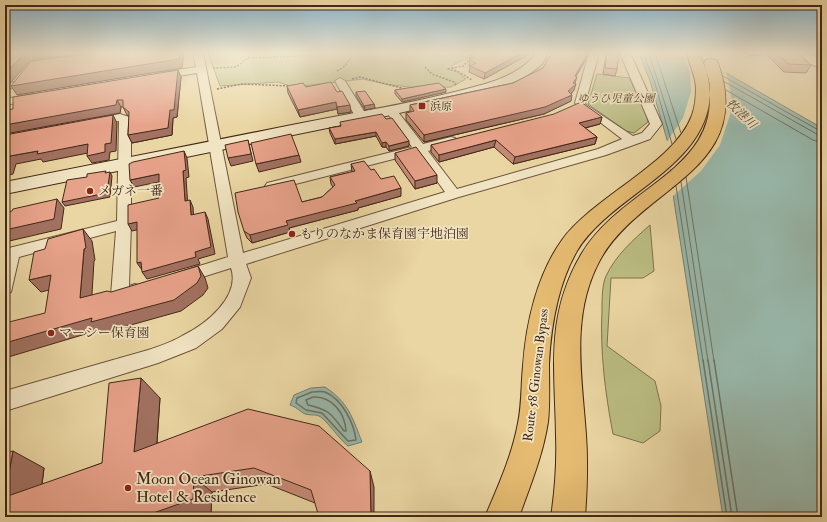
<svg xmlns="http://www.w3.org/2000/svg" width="827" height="522" viewBox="0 0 827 522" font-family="'IM FELL Double Pica','Noto Serif JP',serif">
  <rect width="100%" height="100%" fill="#ead6a3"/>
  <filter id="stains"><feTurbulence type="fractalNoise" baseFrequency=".005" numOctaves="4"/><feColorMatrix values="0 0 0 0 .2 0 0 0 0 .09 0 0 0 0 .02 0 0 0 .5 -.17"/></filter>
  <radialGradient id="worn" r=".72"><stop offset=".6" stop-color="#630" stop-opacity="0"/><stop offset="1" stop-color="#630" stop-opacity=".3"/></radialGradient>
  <path fill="#bbbd83" stroke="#7f724d" d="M208 53H477L451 66 466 79 451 87 417 88 385 84 363 79 293 87 278 82 220 86Z
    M597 74 629 78 645 109 648 122 634 133 626 131 588 104Z
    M650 225 654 271 643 278H611L607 346 655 381 661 406 660 431 643 443 613 434C605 392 600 352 602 309 602 299 602 285 606 276 616 255 633 240 650 225Z"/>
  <path fill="#98b8ab" stroke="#767e70" d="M639 53H699L721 70 822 128V517H723L674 201 668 143 650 81Z
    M325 387C349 403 352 417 362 442L348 446C339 439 326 419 319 416 315 414 308 416 303 413 299 410 296 407 290 405L294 395 311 388Z"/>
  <path fill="#ead6a3" d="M682 53H703L719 64 725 70 728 79 732 101 730 115 720 145 701 171 672 197 669 172 672 170 668 168 666 143 683 118 691 92 690 72Z"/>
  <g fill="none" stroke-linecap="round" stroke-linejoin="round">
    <path stroke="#6e7061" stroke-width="1" d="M643 53 654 80 672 144
      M649 53 676 139
      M655 53 681 133
      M721 75 822 132
      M723 81 822 137
      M724 89 813 140 822 143
      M686 177 714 361
      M681 182 708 361
      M676 186 703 361"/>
    <path stroke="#6e7061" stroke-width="1.5" d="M703 360 727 517
      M708 360 732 517
      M714 360 738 517
      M312 392C316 392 321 391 325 392 342 399 354 423 356 440L348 441 322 413 306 410 296 403 297 398Z
      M313 397C332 396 345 413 346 431H344C331 413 329 410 308 405L306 400Z"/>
    <g stroke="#6d543a" stroke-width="2">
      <path id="street" d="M193 53H203L243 253 445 192 417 153 272 190 267 189 265 186 267 183 412 147 385 110 387 108H395L423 144 451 137 455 138 457 141 455 144 428 151 457 189 598 149 622 139 575 103 589 53H599L585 104 633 136 642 133 650 124 620 53H630L662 124 650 139 606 155 459 197 246 264 251 278 240 307 222 329 196 348 158 363 5 411V391C41 381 77 370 113 360 136 353 161 348 182 336 205 325 241 297 231 268L180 284 174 282 172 278 174 274 228 257 197 73 159 79 154 76 159 73 196 67Z
        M794 53H805L800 56Z
        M340 78 345 81 367 116 365 118H357L355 116 335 81Z
        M17 82 21 83 22 85 21 87 5 89V83Z
        M33 94 37 95 38 97 37 99 5 105V99Z
        M120 114 129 117 131 119V224L129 286 135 284 141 286 143 291 141 296 120 302 114 300 111 295 116 231 19 257 11 292 5 294V249L117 221 119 121 93 125 87 122 89 120Z"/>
    </g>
    <g stroke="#432817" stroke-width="2">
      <path id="secondary" d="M536 53H548L542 64 532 72 516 82 495 90 391 115 5 194V182C104 162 203 143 302 123 363 111 425 101 485 84 503 79 525 69 536 53Z
        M792 53H808L822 60V69L793 56Z"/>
    </g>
    <g stroke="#432817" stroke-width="2">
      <path id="highway" d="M687 53H699C703 63 710 77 710 88 712 167 613 192 577 251 558 284 551 326 549 364 549 384 550 403 548 422 543 455 530 486 519 517H485C498 486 512 456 518 423 522 404 521 385 523 366 526 323 537 275 562 240 594 196 675 163 692 115 695 107 696 96 696 88 696 77 689 64 687 53Z
        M711 59 716 60 718 63C756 170 641 186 600 260 570 315 582 376 586 435 588 462 587 490 585 517H551C555 490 557 463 556 436 555 368 545 315 582 253 626 180 737 168 704 63L706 60Z"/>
    </g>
    <path stroke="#432817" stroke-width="1.5" stroke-dasharray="2 1.5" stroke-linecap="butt" d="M274 57 280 53
      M248 58 250 53
      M471 58 463 66 447 69 459 72 472 80
      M425 67 432 74 454 82 456 85
      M213 68 236 67 248 58 286 57 327 53
      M337 71 345 66 354 53
      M352 79 360 77 405 89
      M217 89 242 84 290 86"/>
    <use href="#street" fill="#f1e4c3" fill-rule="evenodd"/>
    <use href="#secondary" fill="#f1e4c3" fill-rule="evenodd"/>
    <use href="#highway" fill="#e5bb72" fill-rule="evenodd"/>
  </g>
  <path fill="#c78b77" stroke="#432817" d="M476 53H529L528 55 484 79 469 72 470 67 469 66 470 55Z
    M588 53 585 61 576 76 574 90 571 94V101L544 114 424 142 406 120V113L410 112V105L513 83 543 68 550 58Z
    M606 53H619L617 69 615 76 603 74Z
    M745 53H798L811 65 806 73 784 72 766 54 751 56Z
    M809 53H822V60Z
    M178 70 181 77 177 117 173 118 172 135 132 143 128 135 129 116 127 115 123 107H121L120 113 13 109Z
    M287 86 306 87 351 112 338 114 337 109 300 117 288 93Z
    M395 90 446 92 402 102 395 94Z
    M356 92 374 104 375 108 365 110 356 96Z
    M602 117 600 124 585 128 597 137 595 144 513 164 494 147 439 162 431 152V145Z
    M386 119 409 146 389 151 386 147H382L376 136 335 144 330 133 329 128Z
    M395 153 437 183 415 189 395 160Z
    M351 164 371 170 381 179 401 196 358 208V210L289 228 290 232 252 243 247 238 244 231 302 202 322 197 333 187 331 184 330 177 352 172Z
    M160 398 157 443 374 487 315 503 267 484 212 492 211 513 5 517 44 468 42 485 102 463Z"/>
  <path fill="#a27161" stroke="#432817" d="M27 53H86L37 59 28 63 5 89V74L23 55Z
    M180 53H184L182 68 17 95 11 86Z
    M522 53H529L528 55 484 79 485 73Z
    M753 53H767L766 54 751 56Z
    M587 55 585 61 573 82 577 77 575 83 576 84 574 90 568 97 572 95 571 101 544 114 424 142V135L568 91 575 76Z
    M178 70 181 77 177 117 173 118 172 135 132 143 128 135 170 110Z
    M446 89V92L402 102V99Z
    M117 100 121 107 120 113 5 134V125Z
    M336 102 337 109 300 117 298 110Z
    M374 104 375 108 365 110 364 106Z
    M350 105 351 112 338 114 337 107Z
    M113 115 117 123 116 151 110 152 109 160 92 163 87 156 105 144Z
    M602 117 600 124 577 130 579 123Z
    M376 132V136L335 144V139Z
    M597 137 595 144 513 164 515 157Z
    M248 140 253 161 231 166 228 158Z
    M496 140 494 147 439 162V155Z
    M409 141V146L389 151V146Z
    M386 142V147H382V143Z
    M88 144 93 152 43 162 41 159 16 164 13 174 5 176V167L10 156 38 151Z
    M184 151 187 158 189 177 186 178 188 208 185 201 183 171Z
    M299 155 301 162 259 172 256 164Z
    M110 172 112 176 110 197 65 206 62 202Z
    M159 174 163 181 134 187 130 180Z
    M437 175V183L415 189V181Z
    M401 188V196L358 208V210L289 228 290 232 252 243 250 235 286 221 355 201Z
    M57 199 64 208 61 229 5 242V230Z
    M190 200 193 207 194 222 191 215Z
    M205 212 208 219 215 254 198 259 200 264 147 279 142 272 195 252Z
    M137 222 141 229 132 231 128 224Z
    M83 229 92 241 95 260 94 261 91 310 80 298 84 249Z
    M141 262 142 270 137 263Z
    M198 266 205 278 208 288 203 295 181 311 102 333 99 330 5 358V343Z
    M51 275 61 287 41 292 29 280Z
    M141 378 160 398 155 469 134 452Z
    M13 451 44 468 38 512 5 498V494Z
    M370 471 374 487V517H371Z
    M194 477 212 492 211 513 201 517H142Z"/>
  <path fill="#e7a28a" stroke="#432817" d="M14 53H27L23 55 5 74V57H11Z
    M93 53H180L179 59 11 86 31 61 88 54Z
    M476 53H522L485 73 470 66 476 63 469 60 475 57 470 55Z
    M552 53H587V55L575 76 577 77 573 83 576 84 568 91 572 95 545 107 424 135 406 113 414 111 410 105 513 83 543 68 549 57 550 58Z
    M607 53H619L617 69 605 68Z
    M777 53H798L811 65 788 64Z
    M178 70 174 110H170L168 128 128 135 129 112 123 107V100H117L116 105 5 125V110L13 109V97Z
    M331 82 337 92 342 91 350 105 337 107 336 102 298 110 287 86 303 83 306 87Z
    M439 83 446 89 402 99 395 90Z
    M365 91 374 104 364 106 356 92Z
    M581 102 602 117 579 123 597 137 515 157 496 140 439 155 431 145 554 114Z
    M382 114 386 119 392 118 409 141 389 146 386 142 382 143 376 132 335 139 329 128 341 126 340 122Z
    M113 115 111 143 105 144V152L87 156 88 144 37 154 38 151 10 156 7 166 5 167V135Z
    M291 134 299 155 256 164 251 143Z
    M248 140 251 154 228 158 225 145Z
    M416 147 437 175 415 181 395 153Z
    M184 151 186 170 183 171 185 201 190 200 191 215 205 212 211 247 195 252 196 257 142 272 141 262 137 263V222L128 224V205L159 198V174L130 180 129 164 133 162Z
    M364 161 371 170 374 169 381 179 394 176 401 188 355 201 357 203 286 221 288 225 250 235 244 231 238 212 235 193 294 180 302 202 322 197 335 185 330 177 355 171 351 164Z
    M106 171 105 173 110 172 107 193 62 202 67 180 87 177V174Z
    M57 199 54 219 5 230V213L12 211 13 209Z
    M83 229 86 248 84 249 80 298 107 291 111 292 198 266 201 276 197 283 174 300 91 322 92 318 5 343V323L45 313 51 275 29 280 34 252 45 249 48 239Z
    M141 378 134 452 248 409 319 426 370 471 371 517H319L311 490 254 468 194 477 193 499 142 517H5V497L102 463 109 383Z
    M13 451 5 494V453Z"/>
  <linearGradient id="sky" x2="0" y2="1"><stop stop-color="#88b6d0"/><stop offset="0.42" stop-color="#f6edd6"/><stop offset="1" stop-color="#f6edd6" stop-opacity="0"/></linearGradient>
  <rect width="827" height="126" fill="url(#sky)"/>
  <g fill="#8f2418" stroke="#f1e4c3" stroke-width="1.5">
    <rect x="418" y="102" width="8" height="8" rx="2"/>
    <circle cx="90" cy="191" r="4"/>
    <circle cx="292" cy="234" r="4"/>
    <circle cx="51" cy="333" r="4"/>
    <circle cx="128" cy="488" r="4"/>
  </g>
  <g text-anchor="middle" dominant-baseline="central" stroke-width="3.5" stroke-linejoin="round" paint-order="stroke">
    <g font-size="11" font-style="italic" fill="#5b462d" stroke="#f1e4c3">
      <text x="616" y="98">ゆうひ児童公園</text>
    </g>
    <g font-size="11" fill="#432817" stroke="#f1e4c3" text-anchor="start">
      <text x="430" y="106">浜原</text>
    </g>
    <g font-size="12" font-style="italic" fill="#584c3c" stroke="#f1e4c3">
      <text transform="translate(741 114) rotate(44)">牧港川</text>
    </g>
    <g font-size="13" fill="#432817" stroke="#f1e4c3" text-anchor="start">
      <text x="98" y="191">メガネ一番</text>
      <text x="300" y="234">もりのなかま保育園宇地泊園</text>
      <text x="59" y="333">マーシー保育園</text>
    </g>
    <g font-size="13" fill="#432817" stroke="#f1e4c3">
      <text transform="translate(536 375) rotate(-83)">Route 58 Ginowan Bypass</text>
    </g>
    <g font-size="16" fill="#432817" stroke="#f1e4c3" text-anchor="start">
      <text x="136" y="479">Moon Ocean Ginowan<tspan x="136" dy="18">Hotel &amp; Residence</tspan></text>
    </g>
  </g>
  <rect width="827" height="522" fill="none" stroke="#ead6a3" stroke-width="20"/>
  <rect x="6" y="6" width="815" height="510" fill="none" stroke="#432817" stroke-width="2"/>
  <rect x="10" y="10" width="807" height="502" fill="none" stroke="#432817"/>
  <rect width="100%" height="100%" filter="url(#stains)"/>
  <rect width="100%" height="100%" fill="url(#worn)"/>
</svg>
